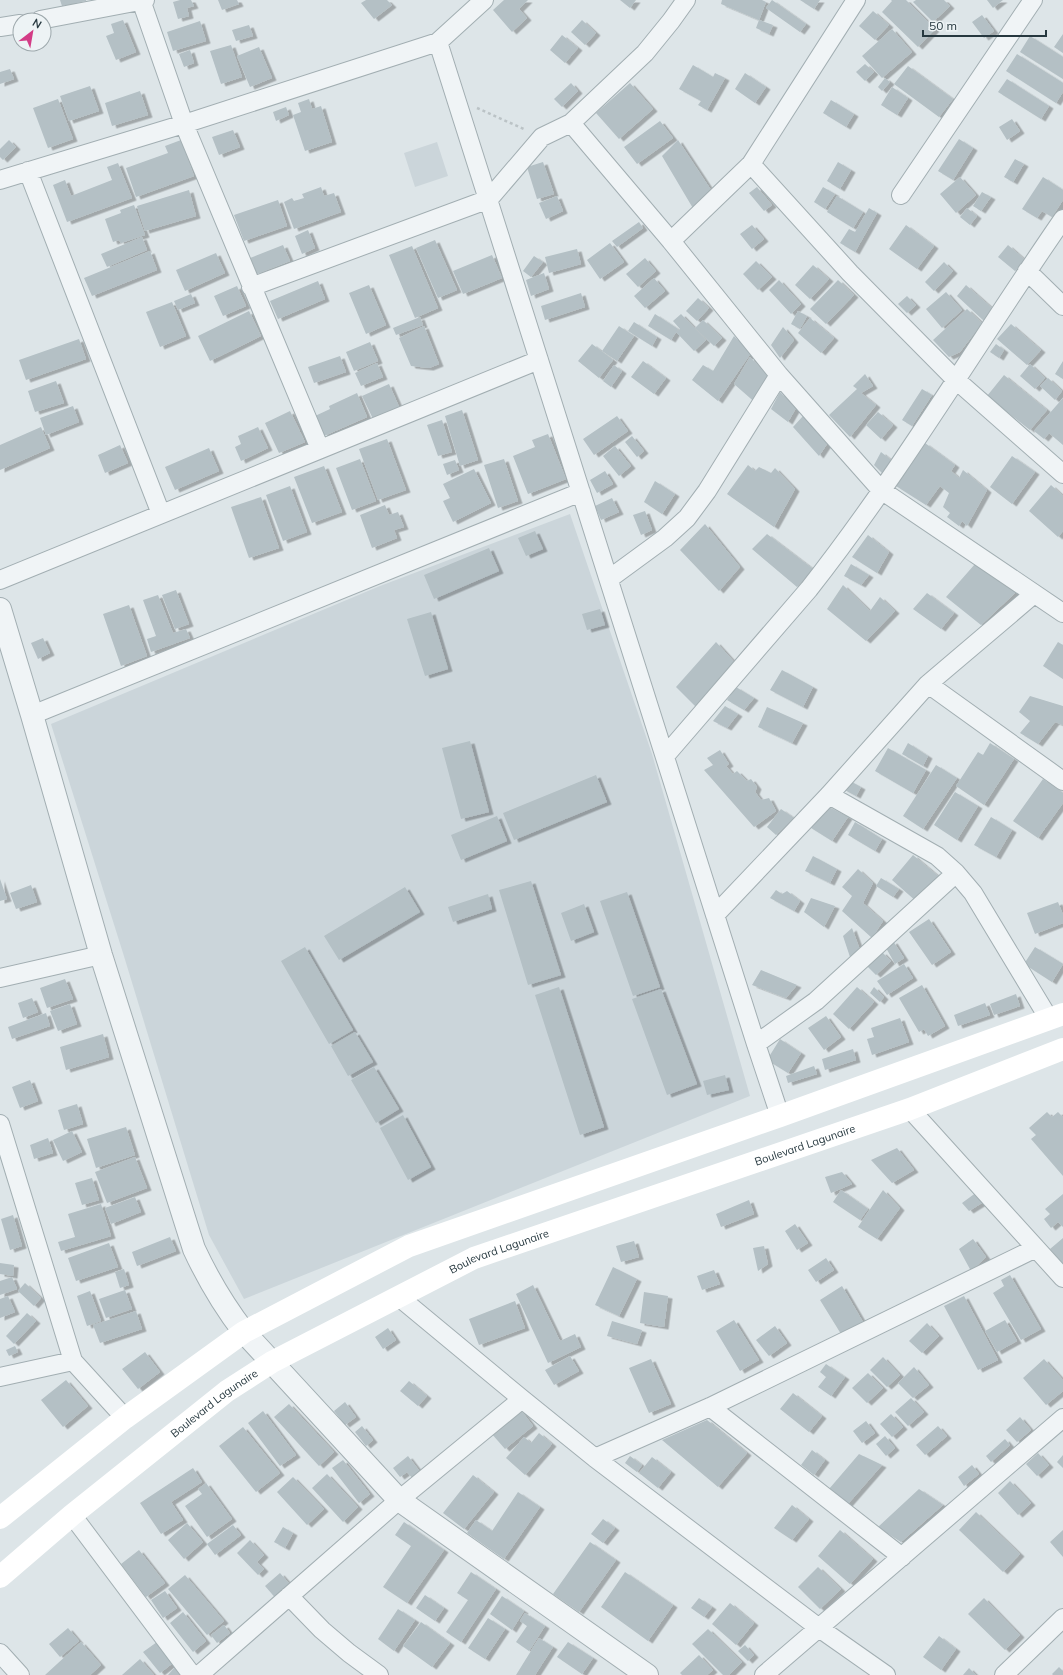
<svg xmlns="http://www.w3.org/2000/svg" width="1063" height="1675" viewBox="0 0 1063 1675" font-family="Mulish,sans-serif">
  <defs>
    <filter id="shadow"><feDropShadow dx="4.5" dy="2.5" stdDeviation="0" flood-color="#0004"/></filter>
  </defs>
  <rect width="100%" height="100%" fill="#dde5e8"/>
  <path fill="#cbd5da" d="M437 142 448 176 415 187 404 153Z
    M570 514 652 754 750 1096 244 1299 209 1235 123 953 51 724 380 586Z"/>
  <path fill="#b4c0c5" filter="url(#shadow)" d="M60 0H86V1L62 6Z
    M180 0H191L194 6 187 8 189 16 178 19 173 2Z
    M218 0H237L239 4 222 10Z
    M366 0H387L392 5 374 19 361 3Z
    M504 0H528L519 9 527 18 512 32 493 10Z
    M620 0H636L630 8Z
    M722 0H762L766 2 759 20 721 4Z
    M772 0 806 24 800 32 766 8Z
    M800 0H820L814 9Z
    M891 0H906L935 29 918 47 882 12 892 1Z
    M916 0H944L950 6 933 22 913 2Z
    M987 0H1003L993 8Z
    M873 11 889 25 875 40 859 26Z
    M982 15 994 31 984 38 972 22Z
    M123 20 136 52 116 60 106 36 114 33 111 24Z
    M582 20 596 33 585 45 571 32Z
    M759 20 773 25 769 34 756 28Z
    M200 21 206 41 173 51 167 32Z
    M249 25 253 36 236 41 232 30Z
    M892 29 912 52 882 78 862 56Z
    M1063 34V53L1054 47Z
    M562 35 578 48 565 63 550 50Z
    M1030 36 1063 57V79L1020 52Z
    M231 45 242 77 221 84 210 51Z
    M259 47 272 78 250 87 237 56Z
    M190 50 194 63 184 67 179 54Z
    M1017 54 1063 83V92L1056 103 1006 71Z
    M865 64 874 72 865 81 856 72Z
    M693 65 713 77 715 73 725 78 707 110 698 105 701 101 679 89Z
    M908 66 953 99 939 117 894 84Z
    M10 69 14 79 0 84V72Z
    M745 73 766 87 755 103 735 89Z
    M885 78 890 82 882 91 878 87Z
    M1007 79 1049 106 1041 119 998 92Z
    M571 83 578 91 562 107 554 99Z
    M630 83 653 109 619 139 596 113Z
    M90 86 99 111 69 121 60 96Z
    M892 87 908 98 897 115 881 105Z
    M140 91 148 115 112 126 105 103Z
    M58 99 73 139 48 148 33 108Z
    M309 99 312 109 321 106 332 142 305 151 293 115 301 112 298 103Z
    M831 100 854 114 846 127 823 113Z
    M286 107 289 115 276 121 273 112Z
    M1012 119 1020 131 1007 140 999 127Z
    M660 121 673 138 637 164 624 147Z
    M233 130 240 147 219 155 212 137Z
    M959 139 973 148 953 180 938 171Z
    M9 140 16 147 3 160 0 157V149Z
    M181 140 194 176 136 197 126 168 168 153 165 146Z
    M678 140 713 193 694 210 662 156Z
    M1015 159 1024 164 1013 182 1004 177Z
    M543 162 554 194 537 199 527 167Z
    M838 162 851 170 840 189 827 181Z
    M118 163 132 198 67 222 53 185 65 180 71 196 112 180 107 167Z
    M960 177 976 195 956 213 940 194Z
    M1043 177 1063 190V200L1052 217 1042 211 1037 218 1022 209Z
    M321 187 324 196 334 193 341 212 294 229 284 202 292 198 294 201 304 198 302 194Z
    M757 187 772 205 764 211 749 193Z
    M823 187 835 194 825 209 814 202Z
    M189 190 196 216 145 231 137 206Z
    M982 192 991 197 981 211 973 206Z
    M557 196 563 211 546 219 539 203Z
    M837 196 863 212 853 228 827 212Z
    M278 200 287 226 244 241 234 215Z
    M134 205 145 235 121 243 119 240 113 242 105 219 121 213 120 210Z
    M869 208 877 213 855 252 840 243 849 229 855 232Z
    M967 208 977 216 970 225 960 217Z
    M639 222 643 228 617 247 612 241Z
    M752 225 764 239 752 249 740 234Z
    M906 225 934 246 917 269 889 249Z
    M308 230 315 248 302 254 295 236Z
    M142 237 147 250 107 267 101 254Z
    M435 240 457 290 438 298 416 248Z
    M610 243 624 262 600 279 587 260Z
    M283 245 290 261 257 274 250 258Z
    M1008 245 1025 260 1015 271 998 257Z
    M412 246 438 308 415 318 389 255Z
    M577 249 581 264 549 273 545 257Z
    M150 251 157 270 92 296 84 278Z
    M216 253 225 273 185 291 176 270Z
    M492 255 502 278 463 294 453 271Z
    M534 256 543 262 531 277 523 271Z
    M645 258 656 271 638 287 626 274Z
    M756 261 772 277 758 290 743 274Z
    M944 262 953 271 934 291 925 282Z
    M813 265 829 279 810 299 795 285Z
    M544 273 549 289 531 296 526 280Z
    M654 278 665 291 645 308 634 296Z
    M779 280 801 304 791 314 769 290Z
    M838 280 854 295 826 324 810 309Z
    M318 281 325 299 278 319 270 301Z
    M369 285 386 325 366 334 349 293Z
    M966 285 994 310 984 321 957 296Z
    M237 286 246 306 223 316 214 296Z
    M946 292 962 310 942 328 926 309Z
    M581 293 585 307 545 320 541 306Z
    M191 294 195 303 178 310 174 301Z
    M907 296 916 305 907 313 898 304Z
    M698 298 709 308 697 321 686 311Z
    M172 302 186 336 160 347 146 312Z
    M967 309 982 323 960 352 949 357 933 340Z
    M249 311 261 336 210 361 198 336Z
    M798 311 807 316 800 329 791 324Z
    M655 314 678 329 671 340 648 326Z
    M681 314 706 340 694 351 676 332 680 329 673 321Z
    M420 317 423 325 396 335 393 328Z
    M810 318 834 338 821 353 798 333Z
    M703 320 722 338 714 346 695 328Z
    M634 322 657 337 652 346 628 331Z
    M1011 324 1041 350 1027 365 997 339Z
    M424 326 439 364 429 368 411 366 399 338Z
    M619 326 634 336 617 361 602 351Z
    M783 327 794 340 780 358 771 345Z
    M734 336 751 353 718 401 692 380 703 365 713 371Z
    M79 339 86 359 26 380 19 360Z
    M370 342 378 361 354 371 346 352Z
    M592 344 613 360 599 378 578 361Z
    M996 344 1004 350 999 358 990 352Z
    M340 356 346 372 314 383 308 367Z
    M750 357 770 377 758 405 734 384Z
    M643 361 666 378 654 394 631 377Z
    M1063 361V379L1055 374Z
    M377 363 383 377 361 386 355 373Z
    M1030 364 1045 378 1035 389 1020 376Z
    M614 365 622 371 611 387 603 381Z
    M865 374 873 386 861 393 876 405 850 437 829 415 857 389 853 386Z
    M1004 375 1047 410 1030 430 987 396Z
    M1048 378 1062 391 1055 400 1040 386Z
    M56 381 64 403 35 412 28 391Z
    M389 384 400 409 374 421 362 396Z
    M922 389 932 395 912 426 902 420Z
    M780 392 796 408 788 422 771 409Z
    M357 393 367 417 324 436 315 416 330 409 329 406Z
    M1063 398V445L1049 433 1044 439 1034 431Z
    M73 406 79 422 46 435 40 418Z
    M462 410 478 460 460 466 445 416Z
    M290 411 305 442 279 453 265 423Z
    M878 412 893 425 881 439 866 425Z
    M617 416 628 431 594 455 583 439Z
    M803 416 827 444 819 456 793 427Z
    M442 420 452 452 438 456 427 425Z
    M41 427 50 448 0 470V445Z
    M258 427 268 448 241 461 235 447 241 444 238 436Z
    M548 434 566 479 528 494 513 456 535 447 532 440Z
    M632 436 644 451 637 457 625 442Z
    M387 439 406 490 378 500 359 449Z
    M925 443 955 465 951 471 959 478 963 470 987 490 967 526 962 521 959 526 947 517 950 513 943 507 949 493 940 486 926 505 896 486Z
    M120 445 128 463 105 473 98 455Z
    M615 446 631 466 619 476 603 456Z
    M209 448 219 471 175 490 165 467Z
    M881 452 891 460 883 474 874 465Z
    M1012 456 1035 472 1012 504 990 487Z
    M360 459 376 501 352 510 336 468Z
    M504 459 518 501 498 508 484 465Z
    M455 460 459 470 447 475 443 464Z
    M748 465 755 471 759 467 771 473 775 468 795 489 774 527 727 494Z
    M324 466 342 512 312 523 294 477Z
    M474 469 491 503 453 522 443 501 450 498 443 484Z
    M605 471 613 484 597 493 590 480Z
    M655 481 675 494 662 514 644 502Z
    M1051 485 1063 496V531L1058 537 1029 511Z
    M290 486 307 532 283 541 266 495Z
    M261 497 279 548 249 558 231 507Z
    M612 498 619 512 601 520 595 506Z
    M385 505 389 515 398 512 404 527 394 530 397 538 372 548 360 515Z
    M645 511 652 530 641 535 633 515Z
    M705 524 740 567 719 591 680 550Z
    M535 531 543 549 526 556 518 538Z
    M767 534 813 569 797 587 752 549Z
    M868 535 889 552 877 573 852 557Z
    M489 548 499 571 434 599 424 575Z
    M851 564 869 575 861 585 844 576Z
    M975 564 1016 592 981 625 946 597Z
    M843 585 870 611 880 597 895 611 866 641 827 609Z
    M176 590 189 624 175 629 162 595Z
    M927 593 954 613 941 629 913 609Z
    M158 595 173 633 186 629 190 638 151 652 147 639 156 636 143 600Z
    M129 605 147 656 121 666 103 614Z
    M600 609 605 625 587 630 582 614Z
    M431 612 448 669 425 676 407 619Z
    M43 638 50 653 38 659 31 643Z
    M716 642 736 664 697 708 676 687Z
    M1058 642 1063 645V679L1043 666Z
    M782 670 813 687 803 707 770 690Z
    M736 687 754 698 744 710 727 700Z
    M1030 696 1063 706V725L1055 722 1038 744 1020 733 1030 721 1019 712Z
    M725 706 738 714 727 728 713 721Z
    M767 707 803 723 792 743 758 727Z
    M470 741 489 812 461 819 442 748Z
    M908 743 928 756 923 766 902 754Z
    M990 743 1014 759 984 805 956 786 978 752 983 755Z
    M888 748 926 770 913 793 875 771Z
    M720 750 729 764 726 766 733 774 737 771 747 781 751 779 757 787 755 792 761 800 769 798 776 811 754 827 704 770 713 765 707 758Z
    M936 765 957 778 923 829 903 816Z
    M596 775 607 802 514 840 503 813Z
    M1043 779 1063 793V803L1038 838 1013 821Z
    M848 780 861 787 856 796 843 789Z
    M955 792 978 806 957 840 934 825Z
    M827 806 848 817 832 841 808 826Z
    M781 809 794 818 776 835 767 827Z
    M497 816 507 841 461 860 451 835Z
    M991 817 1012 830 996 857 974 845Z
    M855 822 882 839 875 851 848 835Z
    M913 855 938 876 917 902 892 880Z
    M813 856 837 869 830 883 805 871Z
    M858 869 873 883 863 903 883 921 872 938 842 911 852 896 842 887Z
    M881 878 899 889 893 897 876 886Z
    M0 879 7 899 0 901Z
    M531 881 561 975 528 985 499 890Z
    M31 885 37 902 16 909 10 893Z
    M405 887 420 912 339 960 324 936Z
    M776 890 782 894 787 891 800 901 794 911 770 898Z
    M627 892 660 987 633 996 600 901Z
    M488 894 492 909 453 922 448 907Z
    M811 898 835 906 824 927 804 912Z
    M1058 902 1063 915V923L1035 934 1027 913Z
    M584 904 594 932 571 941 561 913Z
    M929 919 951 952 932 965 909 932Z
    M852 928 860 950 850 957 843 936Z
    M893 941 904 958 895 964 885 946Z
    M305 947 353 1030 329 1044 281 961Z
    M1035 947 1063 964 1052 982 1024 964Z
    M882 952 891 961 876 975 867 966Z
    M904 964 913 978 887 995 877 981Z
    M761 970 797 985 786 998 752 985Z
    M65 979 73 999 47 1008 40 988Z
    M922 985 945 1026 928 1036 924 1029 919 1032 899 998Z
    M559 987 604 1127 580 1135 535 995Z
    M857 987 874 1002 849 1029 833 1014Z
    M874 987 884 997 880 1002 870 993Z
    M661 989 697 1084 667 1095 632 999Z
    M1016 994 1020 1006 994 1015 990 1004Z
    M32 998 38 1012 23 1018 18 1003Z
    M985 1003 990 1015 958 1026 954 1015Z
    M70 1004 77 1024 58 1031 50 1011Z
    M46 1013 50 1026 12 1039 8 1027Z
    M826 1016 841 1037 824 1050 808 1028Z
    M900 1018 909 1042 872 1055 867 1039 874 1037 871 1028Z
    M355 1032 373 1062 348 1076 331 1046Z
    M103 1034 109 1057 66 1070 60 1047Z
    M780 1039 801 1053 788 1073 767 1060Z
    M853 1049 856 1060 825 1070 822 1059Z
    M814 1066 817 1074 788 1083 786 1076Z
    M374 1067 399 1109 376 1123 351 1080Z
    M725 1075 729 1090 707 1095 703 1081Z
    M30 1080 38 1101 20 1108 12 1087Z
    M77 1104 83 1124 64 1130 58 1110Z
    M1047 1112 1052 1117 1058 1112 1063 1117V1176L1031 1139 1036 1135 1029 1128Z
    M403 1115 431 1167 408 1180 380 1128Z
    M126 1127 135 1155 96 1168 87 1139Z
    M72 1131 82 1152 63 1161 53 1140Z
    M48 1138 53 1153 34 1159 30 1145Z
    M897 1148 914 1170 892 1183 871 1160Z
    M135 1157 147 1188 107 1203 95 1172Z
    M842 1172 852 1184 831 1193 825 1177Z
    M92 1178 99 1200 82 1205 75 1183Z
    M841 1190 868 1209 860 1220 833 1202Z
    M883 1190 900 1208 877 1239 858 1227Z
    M977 1192 985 1201 969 1211 962 1203Z
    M1063 1194V1227L1058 1222 1051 1228 1044 1219 1050 1214 1045 1209Z
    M135 1197 141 1212 111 1224 105 1208Z
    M749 1200 754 1214 721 1227 716 1214Z
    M101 1204 111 1236 61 1251 58 1242 75 1237 68 1214Z
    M13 1215 22 1246 10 1250 1 1219Z
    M795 1224 808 1243 797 1250 785 1231Z
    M170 1237 176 1251 137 1266 132 1252Z
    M1063 1238V1264L1050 1249Z
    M973 1239 986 1257 971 1271 959 1249Z
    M634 1241 639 1257 621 1262 616 1246Z
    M109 1243 118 1267 76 1281 68 1258Z
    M764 1246 768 1264 758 1271 753 1248Z
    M826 1258 834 1270 816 1282 808 1270Z
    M0 1263 14 1265 13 1276 0 1274Z
    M613 1267 637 1279 619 1316 595 1305Z
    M124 1269 129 1285 120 1288 115 1272Z
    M714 1270 720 1284 702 1290 697 1276Z
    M1010 1275 1041 1329 1021 1340 993 1293 1004 1286 1001 1280Z
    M12 1277 17 1289 0 1295V1281Z
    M25 1283 41 1298 34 1306 18 1291Z
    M533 1285 560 1341 575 1334 581 1347 548 1363 516 1294Z
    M842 1286 863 1322 841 1334 820 1300Z
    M125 1290 132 1309 106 1318 99 1299Z
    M90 1291 101 1321 87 1326 77 1296Z
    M644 1292 668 1296 664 1327 640 1323Z
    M8 1296 15 1312 0 1318V1299Z
    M964 1296 998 1360 978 1370 944 1306Z
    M515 1301 525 1328 479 1345 469 1319Z
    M136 1311 142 1329 100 1343 93 1325Z
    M27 1313 36 1321 14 1344 6 1336Z
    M734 1320 759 1360 740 1371 716 1331Z
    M1005 1320 1017 1341 997 1352 985 1331Z
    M612 1321 642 1330 637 1344 607 1336Z
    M927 1323 939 1336 922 1353 909 1341Z
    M775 1326 787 1343 769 1356 756 1340Z
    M388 1328 396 1340 383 1349 375 1337Z
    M15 1346 18 1352 9 1356 6 1350Z
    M145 1352 160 1372 138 1389 122 1369Z
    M570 1356 579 1371 554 1385 545 1370Z
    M883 1357 900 1375 887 1387 870 1370Z
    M651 1359 671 1404 649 1413 629 1368Z
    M1044 1359 1063 1380V1391L1046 1405 1023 1378Z
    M826 1364 845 1377 831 1396 818 1387 826 1377 820 1372Z
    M914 1367 929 1385 913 1398 898 1383Z
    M868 1373 883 1388 867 1403 852 1388Z
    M66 1380 88 1406 63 1427 41 1400Z
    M409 1381 427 1396 418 1406 400 1391Z
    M793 1393 822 1416 809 1432 780 1409Z
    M911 1398 924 1412 908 1426 895 1412Z
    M345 1402 356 1417 345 1425 334 1411Z
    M289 1404 334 1452 319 1466 274 1417Z
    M520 1409 533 1426 505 1449 491 1433Z
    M263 1411 296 1455 280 1466 248 1423Z
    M891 1414 903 1427 892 1437 880 1424Z
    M1020 1417 1031 1430 1017 1442 1006 1430Z
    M707 1420 747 1453 718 1487 662 1440Z
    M866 1421 875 1433 862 1443 853 1431Z
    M362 1426 373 1440 366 1446 355 1432Z
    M938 1426 947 1436 925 1455 916 1445Z
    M243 1427 280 1473 256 1492 219 1446Z
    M539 1433 552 1444 525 1475 506 1458 524 1437 531 1443Z
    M885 1436 895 1448 886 1456 876 1444Z
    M1005 1439 1010 1445 991 1462 986 1456Z
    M812 1450 825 1460 814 1475 801 1465Z
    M1038 1453 1049 1465 1037 1476 1026 1464Z
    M859 1454 882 1465 847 1505 829 1489Z
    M1063 1455V1468L1057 1462Z
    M408 1456 421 1473 413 1479 407 1472 400 1477 393 1468Z
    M630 1456 642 1465 637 1472 625 1463Z
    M652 1457 671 1472 658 1488 639 1473Z
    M343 1460 370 1494 359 1503 332 1468Z
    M972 1465 979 1474 964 1486 958 1477Z
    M193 1468 202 1482 171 1502 183 1520 161 1534 140 1503Z
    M327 1474 358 1507 343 1522 312 1488Z
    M473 1475 494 1492 464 1529 443 1513Z
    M293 1477 324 1509 307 1525 277 1492Z
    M1010 1481 1031 1503 1018 1515 998 1493Z
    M206 1483 232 1519 207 1537 185 1506 202 1494 198 1489Z
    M919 1489 943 1505 901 1542 878 1527Z
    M518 1492 540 1507 504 1559 467 1533 476 1520 492 1531Z
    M792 1505 809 1519 792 1540 774 1528Z
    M976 1512 1020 1554 1003 1572 959 1530Z
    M603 1519 615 1528 603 1543 591 1534Z
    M404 1522 444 1550 407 1603 383 1587 411 1546 395 1535Z
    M187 1523 203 1542 184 1559 168 1540Z
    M233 1525 241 1535 215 1555 207 1544Z
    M283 1527 293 1533 285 1548 274 1542Z
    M840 1530 873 1559 850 1584 818 1556Z
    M1063 1530V1557L1050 1542Z
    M250 1540 264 1555 257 1562 264 1569 258 1575 237 1553Z
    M590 1542 616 1560 579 1612 553 1594Z
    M139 1550 165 1583 146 1597 121 1564Z
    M818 1567 841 1589 820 1609 798 1587Z
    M471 1572 496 1589 461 1642 446 1632 468 1600 457 1593Z
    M625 1572 673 1605 648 1641 601 1607Z
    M280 1573 293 1588 278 1601 265 1586Z
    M185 1575 224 1621 207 1635 168 1589Z
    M165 1591 177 1608 163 1618 151 1600Z
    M425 1595 444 1608 435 1621 416 1608Z
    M502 1596 524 1611 512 1630 490 1614Z
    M699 1598 712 1607 704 1617 691 1608Z
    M984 1598 1020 1635 1005 1650 968 1614Z
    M730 1603 754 1623 736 1645 712 1624Z
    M398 1609 415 1620 394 1651 378 1639Z
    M183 1612 206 1641 193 1652 170 1623Z
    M525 1613 545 1626 529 1651 516 1642 527 1626 520 1621Z
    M488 1618 505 1629 485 1659 468 1648Z
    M421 1622 450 1643 432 1667 403 1646Z
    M224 1625 230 1633 217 1643 211 1635Z
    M68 1628 79 1641 60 1657 49 1644Z
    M708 1629 742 1662 729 1675H723L692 1644Z
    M939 1636 956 1649 941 1670 923 1657Z
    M539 1638 553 1647 535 1675H516Z
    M81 1642 101 1665 90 1675H45Z
    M157 1642 173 1663 160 1673 143 1652Z
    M568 1642 593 1658 582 1674 557 1657Z
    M745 1645 754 1655 748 1661 738 1651Z
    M699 1655 713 1670 707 1675H682L680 1673Z
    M140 1659 154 1675H122Z
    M175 1667 183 1675H168Z
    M1059 1667 1063 1671V1675H1053L1052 1674Z
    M969 1668 976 1675H963Z"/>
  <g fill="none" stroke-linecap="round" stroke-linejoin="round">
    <g stroke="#a2aeb2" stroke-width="20">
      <path id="minor" d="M141 0 184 124 320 449
        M40 20 145 0
        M0 27 20 24
        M438 42 756 1044 780 1116
        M571 123 671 241 779 375 881 490 1063 613
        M751 164 850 273 955 379 1063 474
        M28 171 161 514
        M0 180 184 124 438 42 484 0
        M901 195 1033 0
        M671 241 751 164 856 0
        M1027 271 1063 306
        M251 287 489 199 542 137 571 123 645 53 671 21 686 0
        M609 579 665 538 687 518 707 491 779 375
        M0 580 539 360
        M928 684 1063 781
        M32 715 581 492
        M665 756 809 589C901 472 978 342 1063 219
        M829 795 937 856 956 873 973 893 1049 1019
        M715 915 829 795 928 684 1034 594
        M0 978 101 955
        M756 1044 816 1001 956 873
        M910 1109 1063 1278
        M0 1124 73 1361 125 1418
        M399 1297 522 1399 595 1458 819 1628 886 1675
        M0 1377 73 1361
        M710 1407 902 1557
        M595 1458 710 1407 1036 1248
        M72 1515 192 1675
        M289 1596 322 1630 349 1653 379 1675
        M0 1653 20 1675
        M199 1675 399 1500 522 1399
        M764 1675 1063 1418
        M1004 1675 1063 1618"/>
    </g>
    <g stroke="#a2aeb2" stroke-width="24">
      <path id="tertiary" d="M0 609 32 715 101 955 194 1249C208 1279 224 1306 244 1332L399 1500 647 1675"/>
    </g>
    <path stroke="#bbc3c6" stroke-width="2.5" stroke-dasharray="3 3" stroke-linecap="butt" d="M477 108 526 130"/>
    <use href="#minor" stroke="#f0f4f6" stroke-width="18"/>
    <use href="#tertiary" stroke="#f0f4f6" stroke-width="22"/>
    <g stroke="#fff" stroke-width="22">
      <path d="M0 1518 125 1418 244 1332 409 1246 780 1116 1063 1014"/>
      <path id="s1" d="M0 1577 72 1515 227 1391 272 1362 474 1258 910 1109 1063 1049"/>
    </g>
  </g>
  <g text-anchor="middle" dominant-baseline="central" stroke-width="3" stroke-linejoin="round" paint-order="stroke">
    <g font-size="11" fill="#26383f" stroke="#edf3f5">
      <text stroke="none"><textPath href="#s1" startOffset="924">Boulevard Lagunaire</textPath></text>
      <text stroke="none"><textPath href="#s1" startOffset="600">Boulevard Lagunaire</textPath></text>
      <text stroke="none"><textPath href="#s1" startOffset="276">Boulevard Lagunaire</textPath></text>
    </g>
  </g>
  <g transform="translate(32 32) rotate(31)"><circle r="19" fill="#edf3f5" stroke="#9da8ac"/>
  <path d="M0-3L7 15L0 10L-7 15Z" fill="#d33c86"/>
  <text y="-6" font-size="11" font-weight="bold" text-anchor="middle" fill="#26383f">N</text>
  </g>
  <path d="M923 30v6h123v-6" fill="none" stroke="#26383f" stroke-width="2"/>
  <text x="929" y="30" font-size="12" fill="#26383f" stroke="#edf3f5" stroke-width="3" paint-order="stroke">50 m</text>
</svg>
